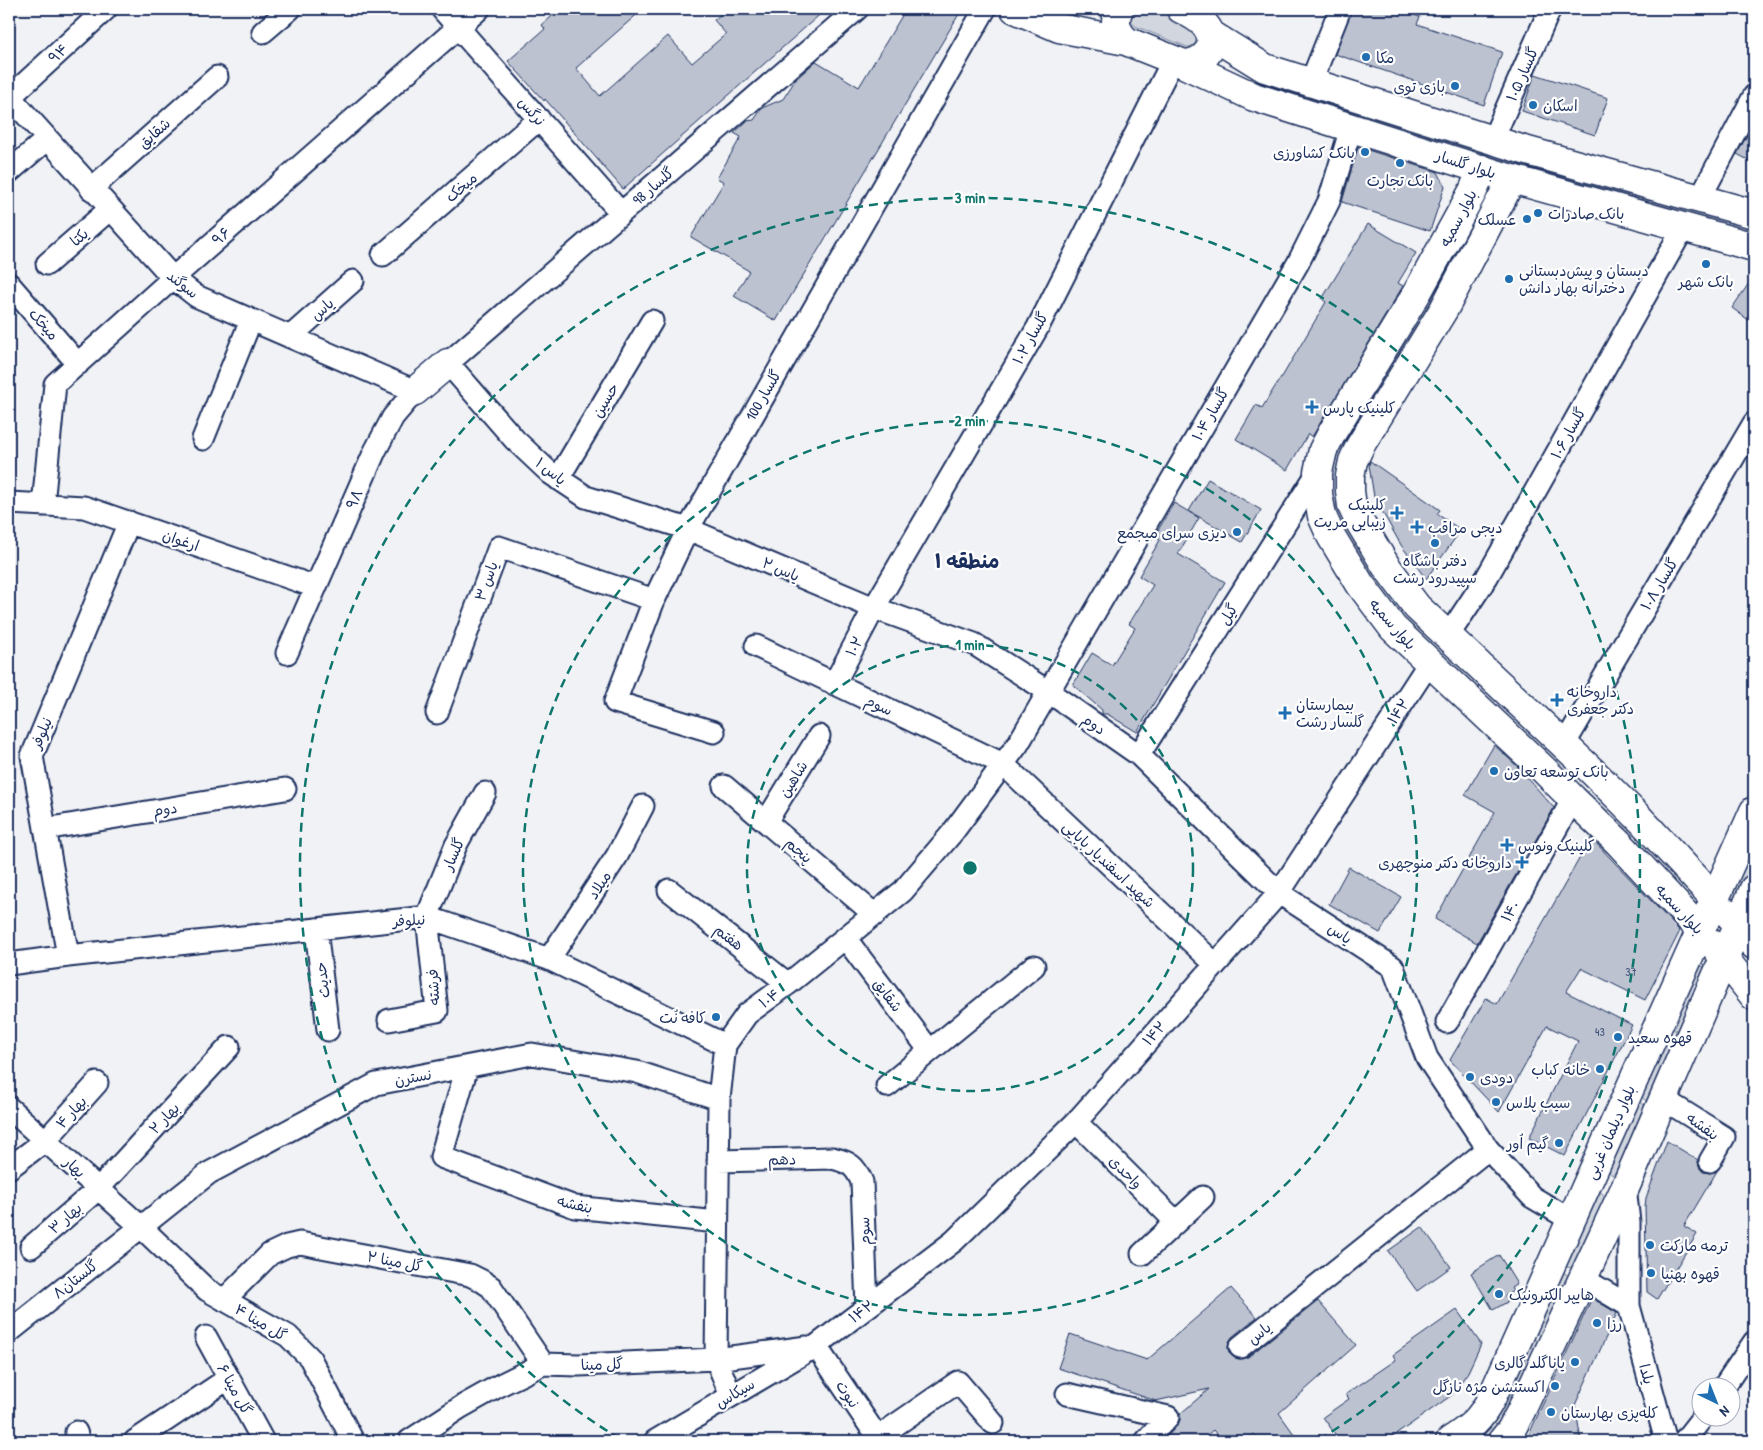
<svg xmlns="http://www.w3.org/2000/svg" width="1763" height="1450" viewBox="0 0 1763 1450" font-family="'Patrick Hand','Playpen Sans Arabic',sans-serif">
  <rect width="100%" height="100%" fill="#f1f2f5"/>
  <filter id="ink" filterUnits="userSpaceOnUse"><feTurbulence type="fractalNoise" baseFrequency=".02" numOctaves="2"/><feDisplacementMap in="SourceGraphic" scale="10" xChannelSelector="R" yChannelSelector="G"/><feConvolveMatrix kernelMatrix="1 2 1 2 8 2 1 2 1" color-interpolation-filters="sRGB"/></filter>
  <g filter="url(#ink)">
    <path fill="#d2d6df" stroke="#76829e" d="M1136 9C1166 9 1174 18 1197 35L1196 43 1190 47H1187L1135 26C1129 20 1130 14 1136 9Z
      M1754 824V871L1751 878 1743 883 1735 879Z
      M1700 966 1707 967 1678 1031 1674 1030 1673 1023Z
      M1672 1035 1677 1040 1649 1100 1646 1101 1641 1096 1668 1036Z
      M1641 1102 1646 1107 1618 1171 1612 1175 1608 1170 1638 1103Z
      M1601 1192 1606 1197 1605 1200 1573 1268 1567 1267 1565 1264 1597 1193Z
      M1561 1273H1565L1569 1277 1543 1335 1540 1336 1535 1331Z
      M1531 1339H1535L1539 1343 1495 1434 1484 1441H1464Z"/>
    <path fill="#bcc2d0" stroke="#1b2f5e" d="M560 9H643L576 68 600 96 668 36 692 63 726 34 714 20 727 9H826L623 189 545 99 544 101 508 61 545 29 542 25Z
      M906 9H962L776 321 734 296 749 271 691 237 724 182 717 178 741 137 734 133 747 121 754 120 762 108 783 99 796 79 816 61 859 87Z
      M1352 9H1396L1420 17 1417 24 1502 52 1484 105 1335 54Z
      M1535 74 1608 98 1595 135 1522 111Z
      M1754 122V163L1737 154Z
      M1358 147 1438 172 1445 186 1430 231 1342 202Z
      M1368 224 1416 253 1398 283 1403 286 1312 437 1308 434 1287 470 1236 439 1256 405 1262 408 1281 377H1282L1326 302 1322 299Z
      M1754 276V324L1732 308Z
      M1370 461 1440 510 1437 514 1461 530 1426 579 1401 545 1374 497 1369 465Z
      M1208 479 1261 510 1242 542 1189 511Z
      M1174 503 1199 518 1178 554 1225 582 1137 732 1107 714H1102V710L1073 685 1092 653 1112 665 1135 628 1129 624 1153 585 1139 576 1160 540 1154 537Z
      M1494 745 1517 766 1554 808 1477 943 1435 919 1495 812 1465 795Z
      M1591 838 1678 929 1679 933 1645 1000 1581 968 1566 992 1632 1025 1565 1156 1529 1138 1578 1041 1547 1026 1499 1112 1450 1060 1486 998 1497 1004Z
      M1349 867 1401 897 1380 933 1329 904Z
      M1667 1141 1698 1160 1699 1167 1703 1172 1710 1173 1717 1171 1684 1226 1697 1234 1657 1299 1647 1292 1645 1207 1646 1198Z
      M1422 1227 1451 1267 1417 1291 1388 1251Z
      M1499 1255 1517 1284 1511 1288 1513 1291 1505 1296 1509 1301 1493 1310 1471 1273Z
      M1231 1288 1257 1317 1232 1337 1229 1342 1228 1349 1230 1354 1235 1358 1241 1359 1248 1357 1318 1301 1356 1345 1279 1413 1299 1441H1260L1254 1434 1245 1441H1222L1213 1430 1200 1441H1163L1178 1425 1180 1420V1414L1209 1389 1156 1401 1058 1368 1070 1334 1147 1360Z
      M1592 1298 1617 1313 1575 1405 1581 1441H1532L1530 1432Z
      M1457 1310 1481 1344 1468 1372 1452 1395 1387 1441H1340L1323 1417 1349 1399 1346 1394 1396 1360 1393 1355Z"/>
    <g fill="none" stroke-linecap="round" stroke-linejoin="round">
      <g stroke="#1b2f5e" stroke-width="25">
        <path id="street" d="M442 9 621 213
          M857 9 448 363 515 440 550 473 586 497 688 529 874 608 974 644 1049 692 1139 755 1279 893 1393 967 1427 1058 1488 1149 1532 1197 1571 1220
          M263 32 290 9
          M1311 82 1340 9
          M9 96 173 278 196 296 415 391 393 417 375 451 287 653
          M10 97 106 9
          M1493 139 1550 9
          M9 172 47 139
          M91 189 217 77
          M1700 198 1754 96
          M383 255 539 119
          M47 264 110 209
          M9 284 78 364
          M290 337 353 281
          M203 439 251 320
          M558 479 652 321
          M9 503 84 507 316 587
          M43 505 55 384 173 278 479 9
          M1448 636 1487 577 1684 227
          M756 646 1003 764 1215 964
          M834 684 874 608 1038 327 1173 60
          M437 713 499 547 654 600
          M714 732 615 702 654 600 688 529 985 9
          M1564 745 1754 423
          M1139 755 1318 472
          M724 786 875 915
          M766 822 819 736
          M45 829 285 789
          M669 890 788 984
          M316 929 328 1030
          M846 939 930 1051
          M68 956 32 756 129 522
          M549 959 617 856 643 806
          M9 964 68 956 427 917 549 959 725 1045
          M389 1020 437 1011 427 917 456 845 485 793
          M1447 1022 1573 799
          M467 1067 441 1157 575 1207 717 1222
          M887 1086 1034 966
          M1663 1099 1724 1137 1710 1161
          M9 1108 141 1227 207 1290 288 1336 310 1358 353 1441
          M1076 1122 1176 1222
          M718 1161 832 1158C849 1162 855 1165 862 1182L867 1307
          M9 1168 46 1140 97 1083
          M1625 1188 1629 1222V1306L1666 1441
          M31 1247 99 1188 229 1047
          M1142 1254 1203 1197
          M1582 1278 1629 1306
          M224 1300 270 1254 287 1246 300 1243 470 1275 482 1281 491 1287 543 1364
          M9 1332 209 1173 376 1084 532 1054 637 1072 719 1099
          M206 1337 263 1441
          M816 1346 880 1441
          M1240 1347 1488 1149
          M1723 1388 1754 1342
          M1067 1394 1168 1417 1146 1441
          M731 1396 716 1359 719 1099 725 1045 747 1014 788 984 903 891 953 832 1018 744 1298 263 1329 201 1351 128
          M76 1432 79 1441
          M878 1437 958 1382 993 1423
          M135 1441 229 1378
          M409 1441 461 1407 502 1384 543 1364 579 1365 716 1359 807 1347
          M655 1441 816 1346 954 1241 1076 1122 1279 893 1429 663
          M1684 1441 1702 1418"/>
      </g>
      <g stroke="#1b2f5e" stroke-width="31">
        <path id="secondary" d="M1482 169 1473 191 1417 293 1333 431 1323 450 1318 472V494L1322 516 1331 536 1360 584 1393 628 1543 769 1573 799 1618 842 1701 931
          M1512 179 1444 309 1360 446 1353 461 1350 476V491L1352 506 1359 521 1386 566 1417 607 1593 772 1641 820 1715 899
          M415 391 448 363"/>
      </g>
      <g stroke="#1b2f5e" stroke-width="31">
        <path id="primary" d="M1015 9 1059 28 1126 41
          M1119 9C1113 22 1116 31 1126 41L1184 64C1205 63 1221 44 1205 25 1199 18 1189 13 1181 9
          M1210 34 1265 68 1524 150 1754 214
          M1184 64 1254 97 1512 179 1754 247
          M1728 913 1754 945
          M1714 945 1754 996
          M1450 1441C1471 1427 1480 1421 1492 1397L1754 811
          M1502 1441 1511 1430 1521 1411 1625 1188 1754 889"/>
      </g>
      <use href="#street" stroke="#fff" stroke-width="21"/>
      <use href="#secondary" stroke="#fff" stroke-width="28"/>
      <use href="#primary" stroke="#fff" stroke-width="28"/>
    </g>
  </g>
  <g fill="none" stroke="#0f766e" stroke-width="2.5" stroke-dasharray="9 6">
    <circle cx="970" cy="868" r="223"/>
    <circle cx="970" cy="868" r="447"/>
    <path d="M620 1439A670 670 0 1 1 1320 1439"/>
  </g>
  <g fill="#1f6fb2" stroke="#fff" stroke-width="2">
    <circle cx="1366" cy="57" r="5"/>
    <circle cx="1455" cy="86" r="5"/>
    <circle cx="1533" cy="105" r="5"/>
    <circle cx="1365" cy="152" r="5"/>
    <circle cx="1400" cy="163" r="5"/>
    <circle cx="1538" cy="213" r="5"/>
    <circle cx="1527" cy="219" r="5"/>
    <circle cx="1706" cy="264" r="5"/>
    <circle cx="1509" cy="279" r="5"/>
    <path d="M1309.5 399.5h5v5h5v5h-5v5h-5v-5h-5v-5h5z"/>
    <path d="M1394.5 505.5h5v5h5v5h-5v5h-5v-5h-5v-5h5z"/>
    <path d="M1414.5 519.5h5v5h5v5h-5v5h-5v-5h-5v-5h5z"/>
    <circle cx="1237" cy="532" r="5"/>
    <circle cx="1435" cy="543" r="5"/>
    <path d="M1554.5 692.5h5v5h5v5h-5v5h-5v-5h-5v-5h5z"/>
    <path d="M1282.5 705.5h5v5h5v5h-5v5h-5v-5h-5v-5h5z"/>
    <circle cx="1494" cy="771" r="5"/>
    <path d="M1504.5 837.5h5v5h5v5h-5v5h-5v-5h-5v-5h5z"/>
    <path d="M1519.5 854.5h5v5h5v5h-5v5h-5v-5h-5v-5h5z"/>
    <circle cx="716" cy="1017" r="5"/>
    <circle cx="1618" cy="1037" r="5"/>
    <circle cx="1600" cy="1069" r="5"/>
    <circle cx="1470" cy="1077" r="5"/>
    <circle cx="1496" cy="1102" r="5"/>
    <circle cx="1559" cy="1143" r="5"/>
    <circle cx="1650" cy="1245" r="5"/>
    <circle cx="1651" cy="1273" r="5"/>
    <circle cx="1499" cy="1294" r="5"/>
    <circle cx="1597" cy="1323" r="5"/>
    <circle cx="1575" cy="1362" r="5"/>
    <circle cx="1555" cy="1386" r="5"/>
    <circle cx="1551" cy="1412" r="5"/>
  </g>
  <g text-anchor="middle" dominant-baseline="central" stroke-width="4.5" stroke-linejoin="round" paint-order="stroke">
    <g font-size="12" fill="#43547a">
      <text x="1631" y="971">37</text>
      <text x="1600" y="1031">43</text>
    </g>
    <g font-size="15" fill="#1b2f5e" stroke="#fff">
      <text transform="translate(58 53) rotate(-43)">۹۴</text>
      <text transform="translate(1522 74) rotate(-66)">گلسار ۱۰۵</text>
      <text transform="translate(532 111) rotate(49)">نرگس</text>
      <text transform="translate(154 133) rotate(-42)">شقایق</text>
      <text transform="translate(1466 164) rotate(18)">بلوار گلسار</text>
      <text transform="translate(653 186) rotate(-41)">گلسار 98</text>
      <text transform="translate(461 187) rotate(-41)">میخک</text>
      <text transform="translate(1458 218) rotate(-62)">بلوار سمیه</text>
      <text transform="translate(221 236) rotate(-41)">۹۶</text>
      <text transform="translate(79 237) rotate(-41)">یکتا</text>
      <text transform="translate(183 284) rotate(38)">سوگند</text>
      <text transform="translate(322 309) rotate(-42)">یاس</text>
      <text transform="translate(44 324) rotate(49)">میخک</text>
      <text transform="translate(1030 338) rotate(-61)">گلسار ۱۰۲</text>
      <text transform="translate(763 395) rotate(-60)">گلسار 100</text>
      <text transform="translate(605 400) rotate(-59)">حسین</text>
      <text transform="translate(1210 414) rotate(-60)">گلسار ۱۰۴</text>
      <text transform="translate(1568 433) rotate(-61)">گلسار ۱۰۶</text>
      <text transform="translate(551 471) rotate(38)">یاس ۱</text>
      <text transform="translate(354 499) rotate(-66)">۹۸</text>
      <text transform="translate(181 540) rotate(19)">ارغوان</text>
      <text transform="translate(781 569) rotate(23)">یاس ۲</text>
      <text transform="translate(486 581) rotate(-70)">یاس ۳</text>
      <text transform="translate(1659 584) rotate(-59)">گلسار ۱۰۸</text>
      <text transform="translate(1228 614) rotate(-58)">گیل</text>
      <text transform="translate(1393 624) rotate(49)">بلوار سمیه</text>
      <text transform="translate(854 646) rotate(-63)">۱۰۲</text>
      <text transform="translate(879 705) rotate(25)">سوم</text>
      <text transform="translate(1398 711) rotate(-57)">۱۴۲</text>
      <text transform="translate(1094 724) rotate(35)">دوم</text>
      <text transform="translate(41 733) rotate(-67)">نیلوفر</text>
      <text transform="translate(793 779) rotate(-58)">شاهین</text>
      <text transform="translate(165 809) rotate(-9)">دوم</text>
      <text transform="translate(799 850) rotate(41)">پنجم</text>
      <text transform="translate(453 854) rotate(-66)">گلسار</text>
      <text transform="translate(1109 864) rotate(43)">شهید اسفندیار بابایی</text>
      <text transform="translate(599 885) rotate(-57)">میلاد</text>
      <text transform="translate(1680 909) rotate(47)">بلوار سمیه</text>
      <text transform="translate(1510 911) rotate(-60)">۱۴۰</text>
      <text transform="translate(409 920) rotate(-3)">نیلوفر</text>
      <text transform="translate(1340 933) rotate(33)">یاس</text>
      <text transform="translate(729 937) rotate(38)">هفتم</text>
      <text transform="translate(322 980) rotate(-97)">حدیث</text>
      <text transform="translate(433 987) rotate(-93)">فرشته</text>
      <text transform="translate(888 995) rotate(53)">شقایق</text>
      <text transform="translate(769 998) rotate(-36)">۱۰۴</text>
      <text transform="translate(1154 1033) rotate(-48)">۱۴۲</text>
      <text transform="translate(413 1077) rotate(-10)">نسترن</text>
      <text transform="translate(71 1112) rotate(-48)">بهار ۴</text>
      <text transform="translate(164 1118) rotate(-47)">بهار ۲</text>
      <text transform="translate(1703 1126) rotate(36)">بنفشه</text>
      <text transform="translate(1610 1132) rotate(-66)">بلوار دیلمان غربی</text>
      <text transform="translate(782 1159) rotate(-1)">دهم</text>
      <text transform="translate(75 1167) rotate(42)">بهار</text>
      <text transform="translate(1126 1172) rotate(45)">واحدی</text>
      <text transform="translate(575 1204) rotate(13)">بنفشه</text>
      <text transform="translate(65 1218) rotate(-41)">بهار ۳</text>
      <text transform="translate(864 1231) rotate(-92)">سوم</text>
      <text transform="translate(395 1261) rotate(11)">گل مینا ۲</text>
      <text transform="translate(75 1279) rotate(-38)">گلستان۸</text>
      <text transform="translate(861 1311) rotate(-37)">۱۴۲</text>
      <text transform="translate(261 1322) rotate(31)">گل مینا ۴</text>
      <text transform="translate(1259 1333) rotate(-39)">یاس</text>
      <text transform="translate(602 1364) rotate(-2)">گل مینا</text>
      <text transform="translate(1647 1374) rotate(75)">یلدا</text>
      <text transform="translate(235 1389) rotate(61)">گل مینا ۶</text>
      <text transform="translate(735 1393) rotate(-31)">سیکاس</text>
      <text transform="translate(848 1394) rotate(56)">نبوت</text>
    </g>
    <g font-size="15" fill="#1b2f5e" stroke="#fff" text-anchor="start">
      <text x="1376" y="57">مکا</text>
      <text x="1445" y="86" text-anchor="end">بازی توی</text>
      <text x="1543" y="105">اسکان</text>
      <text x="1355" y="152" text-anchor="end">بانک کشاورزی</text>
      <text x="1400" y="180" text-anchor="middle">بانک تجارت</text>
      <text x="1548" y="213">بانک صادرات</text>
      <text x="1517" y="219" text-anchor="end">عسلک</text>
      <text x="1519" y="270">دبستان و پیش‌دبستانی<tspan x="1519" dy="17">دخترانه بهار دانش</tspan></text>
      <text x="1706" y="281" text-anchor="middle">بانک شهر</text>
      <text x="1323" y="407">کلینیک پارس</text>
      <text x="1386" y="504" text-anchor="end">کلینیک<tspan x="1386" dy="17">زیبایی مریت</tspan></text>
      <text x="1428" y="527">دیجی مراقب</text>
      <text x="1227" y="532" text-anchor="end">دیزی سرای میجمع</text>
      <text x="1435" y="560" text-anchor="middle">دفتر باشگاه<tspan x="1435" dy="17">سپیدرود رشت</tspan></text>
      <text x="1567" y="691">داروخانه<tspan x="1567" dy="17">دکتر جعفری</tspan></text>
      <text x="1296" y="704">بیمارستان<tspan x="1296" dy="17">گلسار رشت</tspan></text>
      <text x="1504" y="771">بانک توسعه تعاون</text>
      <text x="1518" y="845">کلینیک ونوس</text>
      <text x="1512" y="862" text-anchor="end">داروخانه دکتر منوچهری</text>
      <text x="706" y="1017" text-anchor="end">کافه نُت</text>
      <text x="1628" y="1037">قهوه سعید</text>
      <text x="1590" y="1069" text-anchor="end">خانه کباب</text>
      <text x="1480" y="1077">دودی</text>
      <text x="1506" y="1102">سیب پلاس</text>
      <text x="1549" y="1143" text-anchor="end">گیم اُور</text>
      <text x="1660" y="1245">ترمه مارکت</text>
      <text x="1661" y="1273">قهوه بهنیا</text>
      <text x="1509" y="1294">هایپر الکترونیک</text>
      <text x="1607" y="1323">رزا</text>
      <text x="1565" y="1362" text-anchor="end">یاناگلد گالری</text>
      <text x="1545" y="1386" text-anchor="end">اکستنشن مژه نازگل</text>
      <text x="1561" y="1412">کله‌پزی بهارستان</text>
    </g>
    <g font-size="20" font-weight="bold" fill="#1b2f5e" stroke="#fff">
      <text x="967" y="560">منطقه ۱</text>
    </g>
  </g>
  <circle cx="970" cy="868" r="8" fill="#0f766e" stroke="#fff" stroke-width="2.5"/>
  <g font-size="15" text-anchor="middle" font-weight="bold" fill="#0f766e" stroke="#fff" stroke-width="4.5" stroke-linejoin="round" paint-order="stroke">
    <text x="970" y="203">3 min</text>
    <text x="970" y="426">2 min</text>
    <text x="970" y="650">1 min</text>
  </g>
  <rect width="1763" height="1450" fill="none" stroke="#fff" stroke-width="30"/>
  <rect x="15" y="15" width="1733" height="1420" fill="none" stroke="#1b2f5e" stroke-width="2" filter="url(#ink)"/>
  <g transform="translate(1716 1402) rotate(137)"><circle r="24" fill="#ffffff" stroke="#a4acbf"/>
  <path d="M0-4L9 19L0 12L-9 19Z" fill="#1f6fb2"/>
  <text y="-8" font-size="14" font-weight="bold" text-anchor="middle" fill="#1b2f5e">N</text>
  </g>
</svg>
